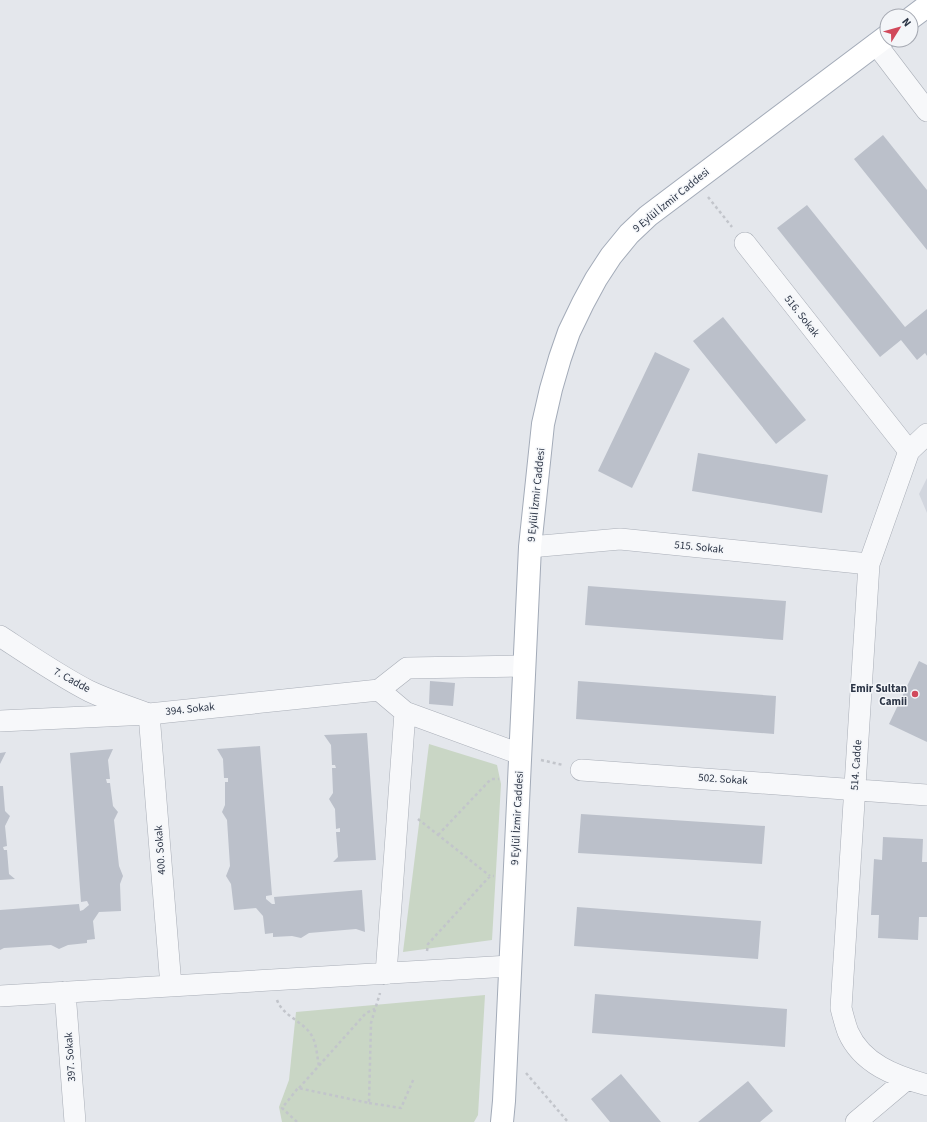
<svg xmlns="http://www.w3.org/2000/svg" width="927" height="1122" viewBox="0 0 927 1122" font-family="'Source Sans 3',sans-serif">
  <rect width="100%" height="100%" fill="#e4e7ec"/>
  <path fill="#d2d6de" d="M927 478V513L919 494Z"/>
  <path fill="#c9d6c5" d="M429 744 497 765 501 784 492 940 403 952Z
    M485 995 478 1115 474 1122H282L279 1107 289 1080 296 1012Z"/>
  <path fill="#bbc0ca" d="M883 135 927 190V250L854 159Z
    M807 205 905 327 927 309V356L925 353 917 360 901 340 880 357 777 228Z
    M723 317 806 420 776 444 693 341Z
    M655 352 690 369 632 488 598 471Z
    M698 453 828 475 822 513 692 491Z
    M588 586 786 601 783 640 585 625Z
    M919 661 927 665V742L889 724Z
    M430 681 455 683 453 706 429 704Z
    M578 681 776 696 774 734 576 719Z
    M367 733 376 860 333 862 338 857 336 832H340V828L336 829 335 809 329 799 333 793 332 768H336L335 765H332L331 745 324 735Z
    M260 746 272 895 266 896V899L272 904H275L274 897 362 890 365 932 356 929 309 933 301 938 292 936 273 937V933L265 934 263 916 256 908 234 910 231 884 226 876 230 866 227 820 222 812 225 805V782H228V778H224L223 759 217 749Z
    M113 749 108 760 110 779H106L107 783H110L113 806 118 812 114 820 119 866 123 876 120 884 121 911 99 912 93 921 95 939 87 940V943L68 945 59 949 51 945 4 948 0 950V910L79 904 80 911 83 910 89 905 87 901 81 902 70 753Z
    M6 752 0 764V753Z
    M0 786H3L5 811 10 816 5 826 7 846 3 847 4 850H7L9 874 15 879 0 880Z
    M581 814 765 826 762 864 578 853Z
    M883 837 923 839 922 862H927V917H919L918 940 878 938 879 915H871L874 859 882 860Z
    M577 907 761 921 758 959 574 946Z
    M595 994 787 1009 785 1047 592 1033Z
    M621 1074 661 1122H610L591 1099Z
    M748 1081 773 1111 760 1122H698Z"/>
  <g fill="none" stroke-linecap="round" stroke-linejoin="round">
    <g stroke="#a9aeb7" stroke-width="22">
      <path id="minor" d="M876 44 927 111
        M745 243 909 451
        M927 434 909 451 869 564 841 1008C843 1016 845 1024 848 1032 862 1064 895 1076 927 1085
        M530 547 620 539 869 564
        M0 636C29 655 58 675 89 691 108 700 129 707 149 714L171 986
        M0 721 149 714 379 690
        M520 754 405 712 379 690 407 668 524 666
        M581 770 927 795
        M386 974 405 712
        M65 992 75 1122
        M0 996 510 966
        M856 1122 907 1079"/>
    </g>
    <g stroke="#a3abb8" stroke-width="24">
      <path id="major" d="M911 18 927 6
        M502 1122 504 1101 530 547 543 424 551 389 560 358 569 332 583 303 596 279 611 256 629 234 648 216 887 36"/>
    </g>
    <path stroke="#c2c5cb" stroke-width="2.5" stroke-dasharray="3 3" stroke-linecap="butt" d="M708 197 732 227
      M541 760 563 765
      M418 819 490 876
      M438 835 491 779H499
      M427 951 428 944 490 876H494
      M277 1000C283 1017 306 1022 313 1038 317 1047 317 1057 319 1066
      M526 1073 568 1122
      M299 1088 366 1013 375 1009
      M369 1103 401 1108 414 1078
      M297 1122 282 1108 298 1088 369 1103 371 1023 380 993"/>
    <use href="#minor" stroke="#f7f8fa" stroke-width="21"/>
    <use href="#major" stroke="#fff" stroke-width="22"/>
  </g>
  <circle fill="#d1495b" stroke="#f4f6f9" stroke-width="1.5" cx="915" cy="694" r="4"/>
  <g text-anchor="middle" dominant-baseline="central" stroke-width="3" stroke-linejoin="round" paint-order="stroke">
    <g font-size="11" fill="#2b3445" stroke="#f4f6f9">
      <text transform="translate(671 200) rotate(-39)">9 Eylül İzmir Caddesi</text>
      <text transform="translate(802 316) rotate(52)">516. Sokak</text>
      <text transform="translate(536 495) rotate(-84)">9 Eylül İzmir Caddesi</text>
      <text transform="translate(699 547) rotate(6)">515. Sokak</text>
      <text transform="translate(72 680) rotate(29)">7. Cadde</text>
      <text transform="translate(190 709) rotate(-6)">394. Sokak</text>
      <text transform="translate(856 765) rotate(-86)">514. Cadde</text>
      <text transform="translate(723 779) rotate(4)">502. Sokak</text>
      <text transform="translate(517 818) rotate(-87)">9 Eylül İzmir Caddesi</text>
      <text transform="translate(160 850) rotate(-94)">400. Sokak</text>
      <text transform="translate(70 1057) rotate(-94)">397. Sokak</text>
    </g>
    <g font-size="11" font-weight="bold" fill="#2b3445" stroke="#f4f6f9" text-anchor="end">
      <text x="907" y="688">Emir Sultan<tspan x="907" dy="13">Camii</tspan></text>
    </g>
  </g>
  <g transform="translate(899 28) rotate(53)"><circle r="19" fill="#f4f6f9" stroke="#a4a8b1"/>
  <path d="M0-3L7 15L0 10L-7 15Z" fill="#d1495b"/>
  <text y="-6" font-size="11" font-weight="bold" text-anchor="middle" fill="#2b3445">N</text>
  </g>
</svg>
